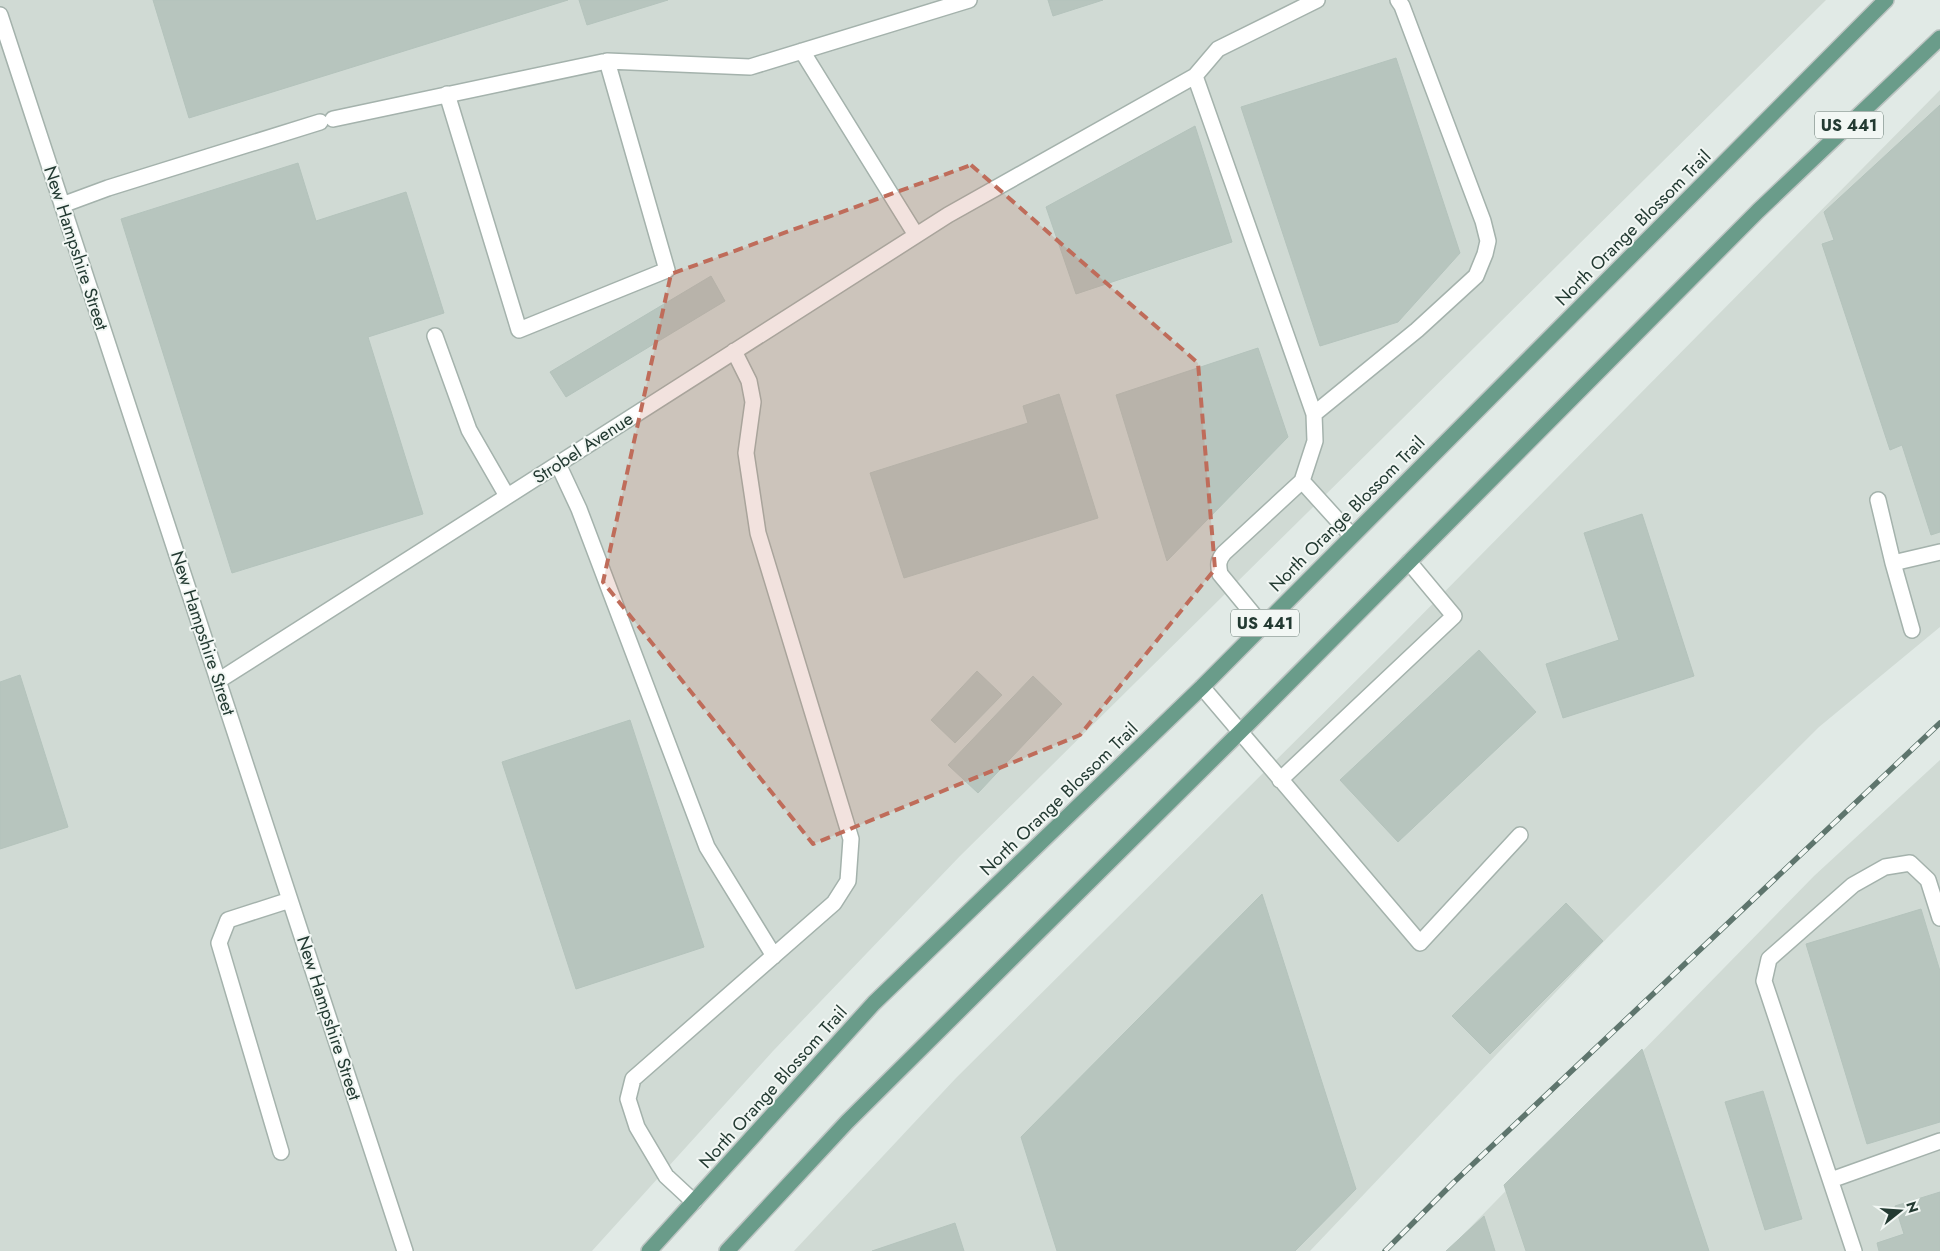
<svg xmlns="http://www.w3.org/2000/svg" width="1940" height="1251" viewBox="0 0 1940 1251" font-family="Jost,sans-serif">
  <rect width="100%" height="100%" fill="#e1eae6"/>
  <path fill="#d0dad4" d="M0 0H1826L960 856 773 1051 592 1251H0Z
    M1940 90V627L1819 727 1610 935 1310 1251H794L956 1078 1396 641Z
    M1940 760V1251H1447L1814 876Z"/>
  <path fill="#b7c5be" stroke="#b4c3bc" d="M153 0H568L189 118Z
    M579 0H668L587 25Z
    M1048 0H1103L1053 16Z
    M1396 58 1460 253 1398 322 1320 346 1241 107Z
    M1940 105V532L1931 535 1902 445 1890 450 1822 244 1834 240 1824 212Z
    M1195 126 1232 242 1076 294 1046 207Z
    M298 163 316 221 406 192 444 313 368 337 423 514 232 573 121 219Z
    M711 276 725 301 566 397 550 372Z
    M1258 348 1288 437 1167 561 1116 395Z
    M1059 394 1098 518 904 578 870 473 1028 423 1023 406Z
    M1642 514 1694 676 1563 718 1546 664 1619 640 1584 533Z
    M1479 650 1536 712 1398 842 1340 780Z
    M977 671 1002 695 955 743 931 720Z
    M20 675 68 827 0 849V682Z
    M1033 676 1062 704 978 793 948 765Z
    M630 720 704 947 576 989 502 762Z
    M1262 894 1356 1189 1295 1251H1057L1021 1137Z
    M1566 903 1603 941 1490 1054 1452 1016Z
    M1921 909 1940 971V1122L1867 1144 1806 944Z
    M1642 1049 1709 1251H1526L1504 1185Z
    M1763 1091 1802 1219 1765 1230 1725 1102Z
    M1940 1192V1251H1879L1877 1243 1904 1234 1895 1206Z
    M1484 1216 1495 1251H1446Z
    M955 1223 964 1251H872Z"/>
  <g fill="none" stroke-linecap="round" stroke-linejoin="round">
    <g stroke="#a4b2ac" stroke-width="18">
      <path id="minor" d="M0 15 405 1251
        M802 51 916 235
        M607 61 750 67 969 0
        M333 119 607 61 667 270 519 330 447 94
        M62 205 108 188 320 122
        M435 336 469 430 507 496
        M1314 414 1417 330 1476 276 1485 254 1488 241 1483 221 1402 6 1398 0
        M558 464 579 509 707 847 774 956
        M1302 481 1351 535
        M1878 500 1893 563
        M1262 625 1220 574C1218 565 1218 560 1224 553L1302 481 1315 441 1314 414 1195 76 1218 49 1317 0
        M1912 630 1893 563 1940 552
        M218 681 948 215 1195 76
        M1202 687 1420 943 1520 835
        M1280 780 1454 616 1409 562
        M281 1152 219 943 228 920 290 900
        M1831 1180 1940 1141
        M694 1202 666 1176 637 1127 628 1099 633 1079 834 903 848 881 851 839 758 533 746 453 753 402 749 381 734 351
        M1854 1251 1764 981 1769 959 1853 885 1885 867 1910 863 1928 880 1940 918"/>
    </g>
    <g stroke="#bdc4c2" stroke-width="18">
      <path id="major" d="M649 1251 874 1003 1202 687 1886 0
        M727 1251 847 1122 1240 732 1758 211 1940 38"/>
    </g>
    <use href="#minor" stroke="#fff" stroke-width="15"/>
    <use href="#major" stroke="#6a9c8a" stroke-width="15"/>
    <g stroke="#5e756d" stroke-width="5.5">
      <path id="rail" d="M1385 1251 1454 1182 1940 723"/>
    </g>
    <use href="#rail" stroke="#f2f7f4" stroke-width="4" stroke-dasharray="11" stroke-linecap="butt"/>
  </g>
  <path fill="#bf6c5a" fill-opacity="0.2" stroke="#bf6c5a" stroke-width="4" stroke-dasharray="10 6" stroke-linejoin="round" d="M971 165 1198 363 1215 569 1080 735 813 844 603 582 671 274Z"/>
  <g text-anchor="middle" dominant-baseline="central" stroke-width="4" stroke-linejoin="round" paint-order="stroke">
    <g fill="#f2f7f4" stroke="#61736c" stroke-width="1">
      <rect x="1815" y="111.5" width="68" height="27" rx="4"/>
      <rect x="1231" y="609.5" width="68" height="27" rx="4"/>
    </g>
    <g font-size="16" font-weight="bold" fill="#233a32">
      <text x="1849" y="125">US 441</text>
      <text x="1265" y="623">US 441</text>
    </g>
    <g font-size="18" fill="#233a32" stroke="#f2f7f4">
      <text transform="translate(1633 228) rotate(-45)">North Orange Blossom Trail</text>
      <text transform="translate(76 248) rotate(72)">New Hampshire Street</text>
      <text transform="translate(583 448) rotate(-33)">Strobel Avenue</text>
      <text transform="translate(1347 514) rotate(-45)">North Orange Blossom Trail</text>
      <text transform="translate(203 633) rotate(72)">New Hampshire Street</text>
      <text transform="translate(1059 799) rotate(-44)">North Orange Blossom Trail</text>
      <text transform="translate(329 1018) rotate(72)">New Hampshire Street</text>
      <text transform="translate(773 1087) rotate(-48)">North Orange Blossom Trail</text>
    </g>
  </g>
  <g transform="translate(1900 1211) rotate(73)" stroke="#f2f7f4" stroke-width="4" paint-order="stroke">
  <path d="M0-4L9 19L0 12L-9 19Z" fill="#233a32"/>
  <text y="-8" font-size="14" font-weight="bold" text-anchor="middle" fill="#233a32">N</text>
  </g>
</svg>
